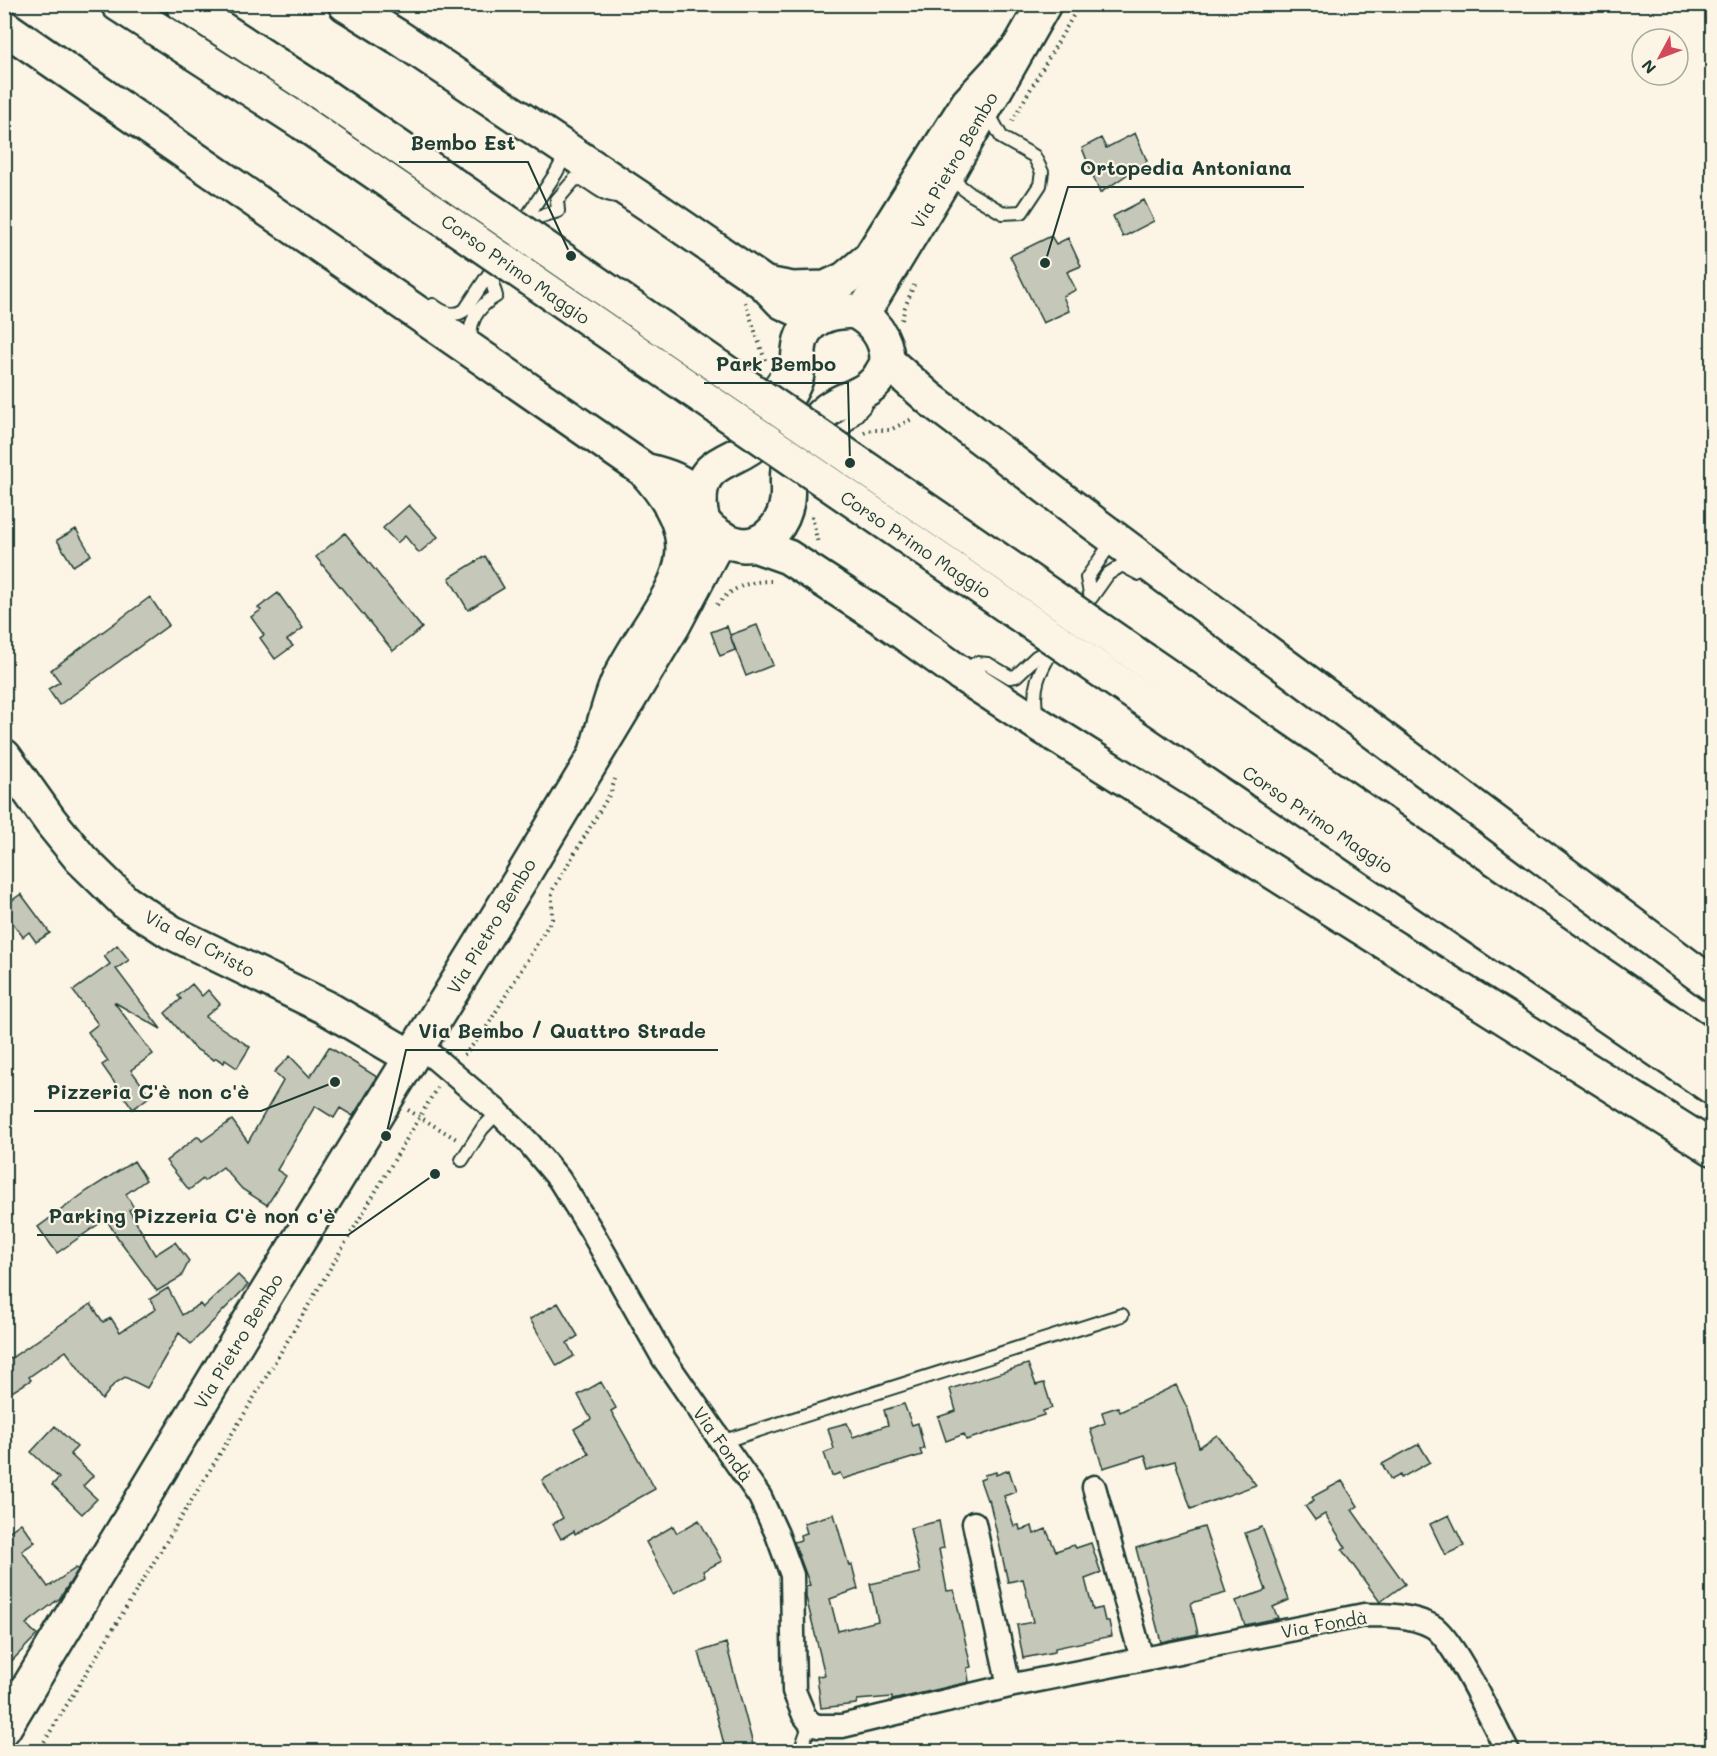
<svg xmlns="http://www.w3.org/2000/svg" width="1717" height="1756" viewBox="0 0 1717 1756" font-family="Mali,sans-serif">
  <rect width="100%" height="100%" fill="#fcf5e5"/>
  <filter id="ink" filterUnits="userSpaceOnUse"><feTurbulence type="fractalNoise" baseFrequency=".0167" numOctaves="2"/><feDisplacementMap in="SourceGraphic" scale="12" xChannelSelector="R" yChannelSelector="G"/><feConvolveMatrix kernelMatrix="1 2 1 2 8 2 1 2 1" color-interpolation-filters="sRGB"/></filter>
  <g filter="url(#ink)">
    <path fill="#c5c7b9" stroke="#1f3d34" stroke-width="1.5" d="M1135 133 1147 161 1100 193 1082 148 1101 138 1106 148Z
      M1144 200 1154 221 1123 237 1113 216Z
      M1051 236 1056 244 1068 238 1081 266 1067 272 1076 290 1063 296 1069 311 1043 323 1010 256Z
      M409 505 438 537 419 553 405 536 397 543 383 528Z
      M76 529 91 555 73 566 57 540Z
      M345 533 422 628 393 651 316 557Z
      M485 556 504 588 468 610 449 578Z
      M278 593 303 628 287 640 293 646 275 659 260 638 264 635 251 617 261 610 258 608Z
      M150 597 169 625 59 705 48 689 60 682 51 670Z
      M757 625 773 665 746 676 730 635Z
      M727 626 735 650 720 656 711 632Z
      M21 894 50 933 36 942 29 932 23 937 4 911V906Z
      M117 945 129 960 116 969 161 1029 114 1002 153 1054 131 1070 150 1096 133 1109 102 1065 108 1061 88 1032 98 1024 73 991 110 964 104 956Z
      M192 984 202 996 208 990 220 1004 205 1017 250 1047 237 1068 225 1060 224 1063 216 1058 214 1060 194 1048 165 1013 181 999 178 996Z
      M329 1047 377 1077 353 1116 340 1108 334 1118 315 1106 277 1170 286 1176 267 1205 242 1189 223 1167 204 1181 203 1179 189 1190 166 1161 198 1136 202 1141 232 1120 248 1142 283 1081 274 1072 290 1056 310 1077Z
      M134 1161 146 1180 126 1194 134 1208 129 1210 155 1255 175 1242 189 1261 181 1277 157 1291 118 1238 106 1219 57 1253 38 1227 87 1191Z
      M238 1275 248 1285 191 1344 179 1333 147 1388 125 1377 114 1384 102 1400 66 1351 29 1377 31 1380 4 1397V1363L91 1304 103 1322 111 1318 120 1332 156 1309 150 1299 168 1288 182 1315 200 1304 203 1308Z
      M558 1303 578 1336 567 1343 574 1356 557 1366 530 1319Z
      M1028 1364 1036 1385 1044 1383 1052 1408 1043 1411 1044 1415 966 1440 964 1434 946 1441 938 1417 956 1411 950 1389Z
      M601 1382 616 1408 611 1411 655 1489 575 1534 574 1531 561 1539 553 1524 563 1518 542 1480 589 1454 574 1429 591 1419 578 1395Z
      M1176 1385 1188 1410 1199 1447 1217 1435 1256 1485 1191 1509 1175 1461 1149 1468 1145 1455 1103 1468 1090 1429 1105 1423 1102 1412 1118 1407 1120 1412Z
      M904 1404 912 1425 918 1423 924 1449 920 1450 922 1455 843 1479 840 1473 832 1476 824 1453 834 1449 828 1428 847 1423 853 1437 888 1425 884 1410Z
      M55 1426 77 1447 70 1454 93 1476 83 1486 97 1499 82 1514 52 1485 59 1478 31 1452Z
      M1419 1444 1430 1462 1401 1478 1400 1475 1391 1480 1382 1464Z
      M1009 1470 1016 1492 1004 1496 1014 1526 1019 1525 1020 1530 1032 1526 1034 1534 1046 1529 1056 1551 1074 1545 1076 1548 1091 1543 1101 1573 1085 1579 1093 1610 1102 1608 1105 1621H1109L1112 1636 1055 1648V1652L1023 1658 1017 1625 1033 1622 1028 1600 1023 1579 1008 1582 989 1499 987 1500 980 1480 985 1478 984 1475 996 1472V1475Z
      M1342 1481 1358 1506 1352 1510 1405 1584 1380 1602 1342 1550 1346 1548 1325 1514 1315 1520 1305 1506 1314 1500 1312 1497Z
      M834 1514 849 1566 852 1565 858 1589 830 1599 838 1631 878 1621 870 1584 920 1573 910 1528 939 1521 944 1548 939 1549 947 1591 954 1590 971 1667 967 1668 969 1682 892 1700V1697L857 1700 856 1704 821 1708 817 1676 825 1675 806 1597V1586L810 1585 794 1542 801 1540 800 1535 807 1533 804 1523Z
      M1449 1515 1464 1546 1445 1555 1430 1524Z
      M699 1520 722 1561 703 1571 705 1576 674 1593 646 1542 673 1526 677 1533Z
      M21 1523 35 1542 22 1551 48 1587 76 1568 78 1570 60 1598 26 1624 37 1635 4 1669V1530L7 1533Z
      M1204 1527 1226 1593 1191 1603 1198 1634 1161 1642 1136 1548Z
      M1262 1527 1289 1600 1273 1607 1278 1618 1245 1625 1236 1601 1266 1590 1245 1533Z
      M726 1643 755 1752H726L718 1721 699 1652Z"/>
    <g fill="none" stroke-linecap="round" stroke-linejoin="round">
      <g stroke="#1f3d34" stroke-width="16">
        <path id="lane" d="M947 176 969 193 1003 213 1022 212 1040 185 1042 172 1034 156 1002 138 987 111
          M526 221 558 211 557 200 575 179C591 178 597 196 619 196
          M433 305C443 313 454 318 465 310L556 173 563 160 562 150
          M473 345C465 325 478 306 496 296L493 286 494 269
          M761 396 776 375 792 359
          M831 443 864 407 867 399
          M1103 537 1107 549 1087 578 1091 598 1108 574 1122 565 1139 574
          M962 673 976 663 988 664 1010 677 1016 676 1036 657 1054 647C1039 673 1031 686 1037 717
          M462 1160 482 1129 498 1112
          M721 1442 1122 1315
          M804 1752 803 1743 810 1723"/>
      </g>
      <g stroke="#1f3d34" stroke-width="27">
        <path id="street" d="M418 1047 431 1055 498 1112 529 1143 559 1179 591 1230 664 1359 760 1497 777 1534 792 1575 794 1691 804 1715 810 1723 818 1726H842L1009 1686 1364 1615C1387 1615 1411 1615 1432 1626 1454 1638 1494 1726 1508 1752
          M1094 1487 1142 1659
          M974 1523 1009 1686"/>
      </g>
      <g stroke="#1f3d34" stroke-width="38">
        <path id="secondary" d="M853 311C872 319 887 338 887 360 887 364 884 369 882 372 869 399 836 396 818 419 808 431 797 447 790 460 785 473 789 487 787 501 784 523 768 545 744 545 730 544 714 535 705 524 700 516 700 506 700 498 701 459 737 462 758 441 767 431 792 392 796 379 801 360 794 339 811 324 823 313 837 312 853 311Z
          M862 315 946 176 1044 4
          M4 756 51 822 81 859 125 902 171 932 325 1007 411 1057
          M4 1728 266 1294 522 877 673 626 720 537"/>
      </g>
      <g stroke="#1f3d34" stroke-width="38">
        <path id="highway" d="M118 4 303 123
          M183 4 320 93
          M345 4 398 37 656 209 764 283 782 302 808 314H825
          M4 27 643 469C725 558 662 594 620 677 610 697 603 729 596 752
          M766 284 792 289 826 288 845 279 870 258 968 103 1018 49
          M887 361 930 399 1087 518 1712 984
          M644 470C669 476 682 480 700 499
          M754 545 788 557 888 622 961 674 1038 724 1712 1148
          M1278 752 1712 1051
          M1261 780 1712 1087"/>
      </g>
      <path stroke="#1f3d34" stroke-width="4" stroke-dasharray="1.5 4.5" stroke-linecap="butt" d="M1012 121 1080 4
        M745 302 766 363
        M902 320 905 307 914 285
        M864 433 871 430H890L914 418
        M812 516 818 544
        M717 605C732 587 749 581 771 581
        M464 1055 483 1033 552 919V891L611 792 615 779
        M408 1110 458 1140
        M38 1752 243 1416 438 1086"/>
      <use href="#lane" stroke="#fcf5e5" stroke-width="12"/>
      <use href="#street" stroke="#fcf5e5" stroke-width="22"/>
      <use href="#secondary" stroke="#fcf5e5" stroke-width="33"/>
      <use href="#highway" stroke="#fcf5e5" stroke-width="33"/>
      <g stroke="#1f3d34" stroke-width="38" stroke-linecap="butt">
        <path id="highway-bridge" d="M320 93 1278 752
          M303 123 1261 780"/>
      </g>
      <use href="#highway-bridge" stroke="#fcf5e5" stroke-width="33"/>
    </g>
  </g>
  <g text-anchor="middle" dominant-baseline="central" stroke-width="4.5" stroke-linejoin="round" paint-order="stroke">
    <g font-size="18" fill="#1f3d34" stroke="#fcf5e5">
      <text transform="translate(954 160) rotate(-60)">Via Pietro Bembo</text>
      <text transform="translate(516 269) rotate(35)">Corso Primo Maggio</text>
      <text transform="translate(916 544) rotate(34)">Corso Primo Maggio</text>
      <text transform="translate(1318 819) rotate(34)">Corso Primo Maggio</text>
      <text transform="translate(491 926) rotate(-59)">Via Pietro Bembo</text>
      <text transform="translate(200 943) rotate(28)">Via del Cristo</text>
      <text transform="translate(238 1341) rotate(-59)">Via Pietro Bembo</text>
      <text transform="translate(723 1444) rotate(54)">Via Fondà</text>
      <text transform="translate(1324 1624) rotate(-10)">Via Fondà</text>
    </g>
  </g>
  <path fill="none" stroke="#1f3d34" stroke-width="2" d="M571 256L528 162H399M1045 263L1068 187H1304M850 463L848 383H704M386 1136L406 1050H718M335 1082L261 1111H34M435 1174L348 1235H37"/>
  <g fill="#1f3d34" stroke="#fcf5e5" stroke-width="2">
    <circle cx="571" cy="256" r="6"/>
    <circle cx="1045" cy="263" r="6"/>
    <circle cx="850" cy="463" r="6"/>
    <circle cx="386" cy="1136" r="6"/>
    <circle cx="335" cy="1082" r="6"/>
    <circle cx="435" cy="1174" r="6"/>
  </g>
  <g font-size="20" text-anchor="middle" font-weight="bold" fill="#1f3d34" stroke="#fcf5e5" stroke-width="4.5" stroke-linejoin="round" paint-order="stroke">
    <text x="463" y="150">Bembo Est</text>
    <text x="1186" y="175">Ortopedia Antoniana</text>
    <text x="776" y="371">Park Bembo</text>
    <text x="562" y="1038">Via Bembo / Quattro Strade</text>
    <text x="148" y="1099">Pizzeria C'è non c'è</text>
    <text x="192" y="1223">Parking Pizzeria C'è non c'è</text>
  </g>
  <rect width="1717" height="1756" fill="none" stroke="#fcf5e5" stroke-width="24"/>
  <rect x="12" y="12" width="1693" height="1732" fill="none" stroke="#1f3d34" stroke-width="2" filter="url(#ink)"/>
  <g transform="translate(1660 57) rotate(229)"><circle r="28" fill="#fcf5e5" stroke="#a4ab9e" stroke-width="1.5"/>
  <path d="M0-4.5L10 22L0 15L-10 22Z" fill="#d1495b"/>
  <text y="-9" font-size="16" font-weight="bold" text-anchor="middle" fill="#1f3d34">N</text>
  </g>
</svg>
